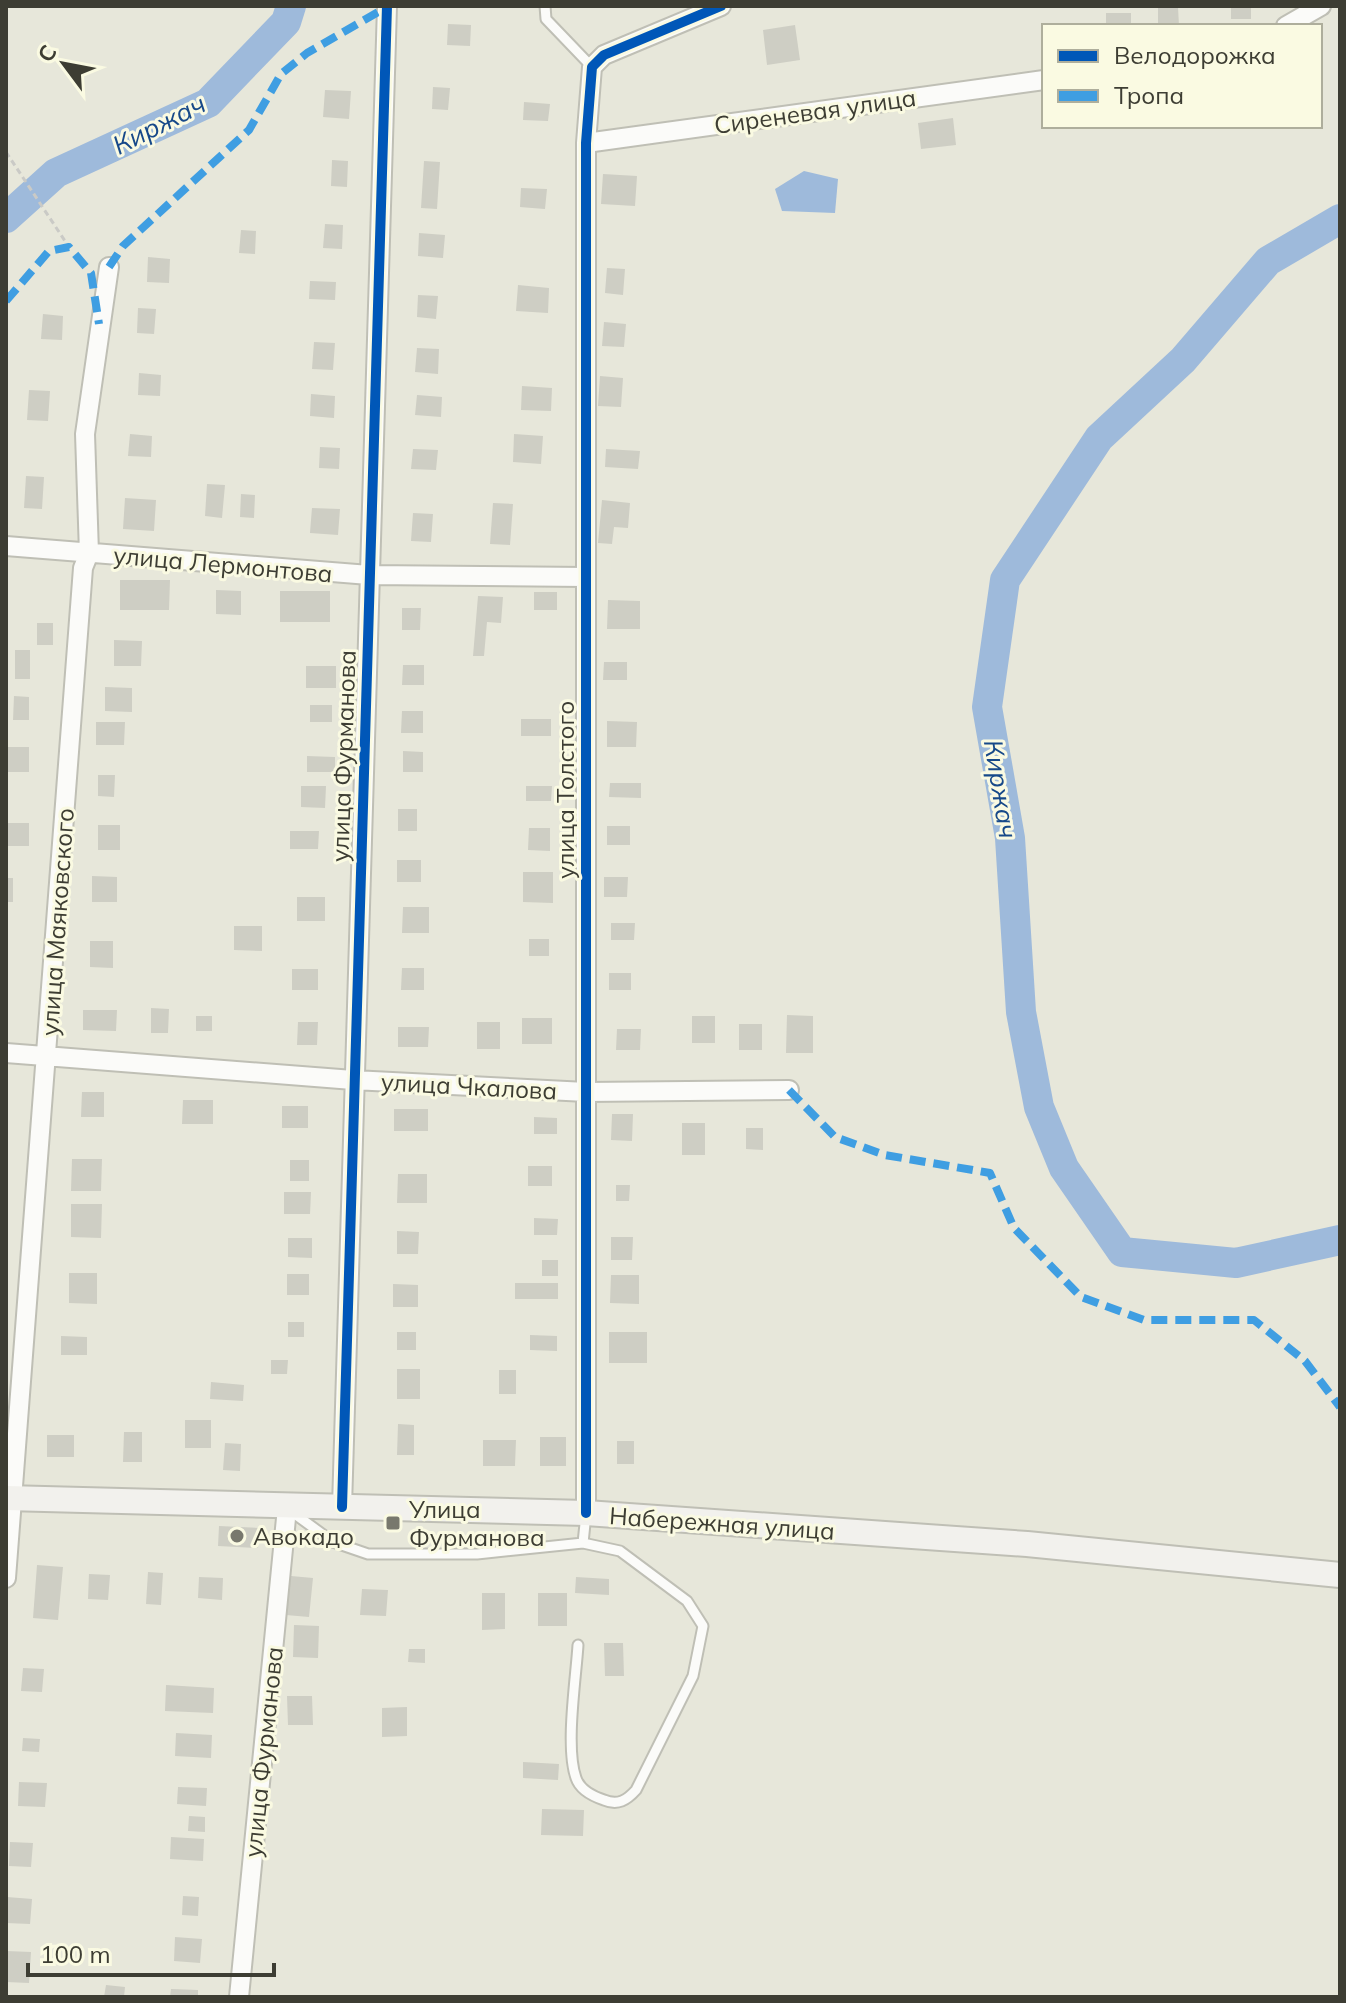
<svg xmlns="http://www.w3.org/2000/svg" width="1346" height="2003" viewBox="0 0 1346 2003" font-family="Mulish,sans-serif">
  <rect width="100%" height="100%" fill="#e7e7da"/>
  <path fill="#9ebadb" d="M804 171 838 179 835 213 782 211 775 189Z"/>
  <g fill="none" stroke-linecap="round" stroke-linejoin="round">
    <path stroke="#9ebadb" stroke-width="30" d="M6 218 56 173 208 103 286 22 291 6
      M1340 219 1268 261 1183 360 1099 438 1005 580 987 707 1010 838 1021 1012 1039 1107 1064 1168 1122 1252 1236 1263 1340 1240"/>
  </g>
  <path fill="#cecec4" d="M1231 6H1251V19H1231Z
    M1178 7 1179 26H1158V8Z
    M1106 13H1131V26H1106Z
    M448 24 471 25 470 46 447 45Z
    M795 25 800 60 767 65 763 30Z
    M433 87 450 88 448 110 432 109Z
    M325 90 351 91 349 119 323 117Z
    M524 102 550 104 548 121 523 120Z
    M953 118 956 145 921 149 918 123Z
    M332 160 348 161 347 187 331 186Z
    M424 161 440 162 437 209 421 208Z
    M603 174 637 176 635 206 601 204Z
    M521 188 547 189 545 209 520 207Z
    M325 224 343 225 342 249 323 248Z
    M241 230 256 231 255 254 239 253Z
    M419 233 445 235 443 258 418 256Z
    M148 257 170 259 169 283 147 282Z
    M607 268 625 269 623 295 605 293Z
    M310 281 336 282 335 300 309 299Z
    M518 285 549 288 548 313 516 311Z
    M418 295 438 296 436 319 417 317Z
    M138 308 156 309 154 334 137 333Z
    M43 314 63 316 62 340 41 339Z
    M604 322 626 324 624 347 602 346Z
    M314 342 335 343 333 370 312 369Z
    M417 348 439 349 438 374 415 372Z
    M139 373 161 375 160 396 138 395Z
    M600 376 623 378 621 407 598 406Z
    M522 386 552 388 551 411 521 410Z
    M29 390 50 391 48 421 27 420Z
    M311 394 335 396 334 418 310 416Z
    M417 395 442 397 441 417 415 415Z
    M130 434 152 436 151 457 128 456Z
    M514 434 543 436 541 464 513 462Z
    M320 447 340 448 339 469 319 468Z
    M413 449 438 450 436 470 411 469Z
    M606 449 640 451 638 469 605 467Z
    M26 476 44 477 42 509 24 508Z
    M207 484 225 485 222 518 205 516Z
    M241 494 255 495 254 518 240 517Z
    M125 498 156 500 154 531 123 529Z
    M602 500 630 503 628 528 614 527 612 544 598 543Z
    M493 503 513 504 510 545 490 544Z
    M312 508 340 509 338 535 310 533Z
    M413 513 433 514 431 542 411 541Z
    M120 580H170L169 610H120Z
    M216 590 241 591V615L216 614Z
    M280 591H330V622H280Z
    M534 592H557V610H534Z
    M478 596 503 597 501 623 487 622 484 656H473Z
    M608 600 640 601V629H607Z
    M402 608H421L420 630H402Z
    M37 623H53V645H37Z
    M114 640 142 641 141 666H114Z
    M15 650H30V679H15Z
    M604 662H627V680H603Z
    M403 665H424V685H402Z
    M306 666H336V688H306Z
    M105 687 132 688V712L105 711Z
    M14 696 29 697V720H13Z
    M310 705H332V722H310Z
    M402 711H423V733H401Z
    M521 719H551V736H521Z
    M607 721 637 722 636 747H607Z
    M96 722H125L124 745H96Z
    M6 747H29V772H6Z
    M403 751 423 752V772H403Z
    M307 756 335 757V772H307Z
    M98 775H115L114 797 98 796Z
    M610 783H641V798L609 797Z
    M301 786H326L325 808 301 807Z
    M526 786H552L551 801H526Z
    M398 809H417V831H398Z
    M8 823H29V846H8Z
    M98 825H120V850H98Z
    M607 826H630V845H607Z
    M529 828H550V851L528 850Z
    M290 831H319L318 849H290Z
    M397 860H421V882H397Z
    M523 872H553V903L523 902Z
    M92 876 117 877V902H92Z
    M604 877H628L627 897H604Z
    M6 878H13V902H6Z
    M297 897H325V921H297Z
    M403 907H429V933H402Z
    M611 923H635L634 940H611Z
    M234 926H262V951L234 950Z
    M529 939H549V956H529Z
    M90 941H113V968L90 967Z
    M402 968H424V990H401Z
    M292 969H318V990H292Z
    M609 973H631V990H609Z
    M151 1008 169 1009 168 1033H151Z
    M83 1010H117L116 1031 83 1030Z
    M787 1015 813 1016V1053H786Z
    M196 1016H212V1031H196Z
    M692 1016H715V1043H692Z
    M522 1018H552V1044H522Z
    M298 1022H318L317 1045H297Z
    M477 1022H500V1049H477Z
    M739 1024H762V1050H739Z
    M398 1027H429L428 1047H398Z
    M617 1029H641L640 1050H616Z
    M82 1092H104V1117H81Z
    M183 1100H213V1124H182Z
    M282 1106H308V1128H282Z
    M394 1109H428V1131H394Z
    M612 1114H633L632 1141 611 1140Z
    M534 1117 557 1118V1134H534Z
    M682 1123H705V1155H682Z
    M746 1128H763V1150L746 1149Z
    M72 1159H102L101 1191H71Z
    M290 1160H309V1181H290Z
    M528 1166H552V1186H528Z
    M398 1174H427V1203H397Z
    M616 1185H630L629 1201H616Z
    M284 1192H311L310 1214H284Z
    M71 1204H102L101 1238 71 1237Z
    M534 1218 558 1219 557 1235H534Z
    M397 1231 419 1232 418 1254H397Z
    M611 1237H633L632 1260H611Z
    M288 1238H312V1258L288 1257Z
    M542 1260H558V1276H542Z
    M69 1273H97V1304L69 1303Z
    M287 1274H309V1295H287Z
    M611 1275H639V1304L610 1303Z
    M515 1283H558V1299H515Z
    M393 1284 418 1285V1307H393Z
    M288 1322H304V1337H288Z
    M397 1332H416V1350H397Z
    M609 1332H647V1363H609Z
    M530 1335 557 1336V1351L530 1350Z
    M61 1336 87 1337V1355H61Z
    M271 1360H288L287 1374H271Z
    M397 1369H420V1399H397Z
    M499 1370H516V1394H499Z
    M211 1382 244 1385 243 1401 210 1399Z
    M185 1420H211V1448H185Z
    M398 1424 414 1425V1455H397Z
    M124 1432H142V1462H123Z
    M47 1435H74V1457H47Z
    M540 1437H566V1466H540Z
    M483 1440H516L515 1466H483Z
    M617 1441H634V1464H617Z
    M225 1443 241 1444 240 1471 223 1470Z
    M219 1526 260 1528 258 1548 218 1546Z
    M37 1565 63 1567 58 1620 33 1618Z
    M148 1572 163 1573 161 1605 146 1604Z
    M89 1574 110 1575 108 1600 88 1599Z
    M291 1576 313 1578 309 1617 286 1615Z
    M199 1577 223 1578 222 1600 198 1598Z
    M576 1577 609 1579V1595L575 1593Z
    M362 1589 388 1590 386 1616 360 1615Z
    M482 1593H505V1629L482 1630Z
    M538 1593H567V1626H538Z
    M294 1625 319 1626 318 1658 293 1657Z
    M604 1643H623L624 1676H605Z
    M409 1649H425V1663L408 1662Z
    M23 1668 44 1669 42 1692 21 1691Z
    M166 1685 214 1688 213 1713 165 1711Z
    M287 1696H312L313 1725H288Z
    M407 1707V1736L382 1737V1708Z
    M176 1733 212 1735 211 1758 175 1756Z
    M23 1738 40 1739 39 1752 22 1751Z
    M523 1762 559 1764 558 1780 523 1778Z
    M19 1782 47 1783 45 1807 18 1806Z
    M178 1787 207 1788 206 1806 177 1804Z
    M542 1809 584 1810 583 1836 541 1835Z
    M189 1816 205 1817V1832L188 1831Z
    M171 1837 204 1839 203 1861 170 1859Z
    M10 1842 33 1843 31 1867 9 1866Z
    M183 1896 199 1897 198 1916 182 1915Z
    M7 1897 32 1899 30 1924 6 1923Z
    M175 1937 202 1939 200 1963 174 1961Z
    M6 1951 31 1952 29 1983 6 1982Z
    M106 1985 125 1987 124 1997H104Z
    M171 1989 198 1990V1997H170Z"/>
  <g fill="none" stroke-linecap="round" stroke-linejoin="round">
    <g stroke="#bfbfb5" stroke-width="13">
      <path id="lane" d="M545 6 546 19 592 67
        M292 1512 333 1542 368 1554H477L583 1543 620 1551 687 1601 703 1626 693 1676 636 1790C627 1800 618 1806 604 1800 592 1796 580 1790 576 1778 565 1748 576 1678 578 1645
        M583 1543 586 1514"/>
    </g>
    <g stroke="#bfbfb5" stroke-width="22">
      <path id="street" d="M1286 26 1321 6
        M586 143 1044 80
        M6 546 369 575 585 577
        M6 1053 353 1080 586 1092 789 1090
        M342 1507 387 6
        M586 1513V143L592 67 604 55 721 6
        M6 1578 83 568 89 553 85 434 109 267
        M239 1997 287 1508"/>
    </g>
    <g stroke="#bfbfb5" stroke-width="28">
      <path id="secondary" d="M6 1498 586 1513 1027 1544 1340 1575"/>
    </g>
    <path stroke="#cacac6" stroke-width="3" stroke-dasharray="6 4" stroke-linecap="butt" d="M6 152 69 247"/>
    <use href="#lane" stroke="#fbfbf9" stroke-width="9"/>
    <use href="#street" stroke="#fbfbf9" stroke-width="18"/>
    <use href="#secondary" stroke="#f2f1ed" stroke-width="24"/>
    <path stroke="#3f9ee2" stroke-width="8" stroke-dasharray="16 8" stroke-linecap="butt" d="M109 267 123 246 249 130 281 74 307 53 387 7
      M6 301 49 251 69 247 91 273 99 324
      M789 1090 835 1137 885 1155 990 1173 1014 1228 1081 1297 1144 1320H1254L1305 1361 1340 1407"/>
    <g stroke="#fafae2" stroke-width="15">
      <path id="cycleway" d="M342 1507 387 6
        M586 1513V143L592 67 604 55 721 6"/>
    </g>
    <use href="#cycleway" stroke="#0057b8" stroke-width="10"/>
  </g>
  <g fill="#78786d" stroke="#fafae2" stroke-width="3">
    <rect x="385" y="1515" width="16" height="16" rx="4"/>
    <circle cx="237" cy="1536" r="8"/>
  </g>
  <g text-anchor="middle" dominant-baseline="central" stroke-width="6" stroke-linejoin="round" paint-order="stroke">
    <g font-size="24" fill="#3d3d33" stroke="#fafae2">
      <text transform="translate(815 111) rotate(-8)">Сиреневая улица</text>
      <text transform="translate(223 564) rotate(5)">улица Лермонтова</text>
      <text transform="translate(343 756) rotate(-88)">улица Фурманова</text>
      <text transform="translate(565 790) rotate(-90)">улица Толстого</text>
      <text transform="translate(57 922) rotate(-86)">улица Маяковского</text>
      <text transform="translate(469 1086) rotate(3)">улица Чкалова</text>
      <text transform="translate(722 1523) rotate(4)">Набережная улица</text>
      <text transform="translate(263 1752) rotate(-84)">улица Фурманова</text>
    </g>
    <g font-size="24" fill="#3d3d33" stroke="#fafae2" text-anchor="start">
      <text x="409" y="1509">Улица<tspan x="409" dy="28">Фурманова</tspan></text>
      <text x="253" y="1536">Авокадо</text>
    </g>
    <g font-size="26" font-style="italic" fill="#174989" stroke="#fafae2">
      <text transform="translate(159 124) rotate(-27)">Киржач</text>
      <text transform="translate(1001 789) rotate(81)">Киржач</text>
    </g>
  </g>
  <rect width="1346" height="2003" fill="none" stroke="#3d3d33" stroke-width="16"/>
  <rect x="1042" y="24" width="280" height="104" fill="#fafae2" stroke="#aeae9c" stroke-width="2"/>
  <rect x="1058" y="50" width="40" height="12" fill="#0057b8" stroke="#aeae9c" stroke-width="2"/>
  <text x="1114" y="64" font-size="24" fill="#3d3d33">Велодорожка</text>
  <rect x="1058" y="90" width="40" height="12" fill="#3f9ee2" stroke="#aeae9c" stroke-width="2"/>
  <text x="1114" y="104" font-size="24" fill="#3d3d33">Тропа</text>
  <g transform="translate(64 64) rotate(302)" stroke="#fafae2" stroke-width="6" paint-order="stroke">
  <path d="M0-6L14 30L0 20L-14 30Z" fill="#3d3d33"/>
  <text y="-12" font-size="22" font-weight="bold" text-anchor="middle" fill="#3d3d33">С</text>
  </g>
  <path d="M28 1963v12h246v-12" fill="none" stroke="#3d3d33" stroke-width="4"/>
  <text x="40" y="1963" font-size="24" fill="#3d3d33" stroke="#fafae2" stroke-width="6" paint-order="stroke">100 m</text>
</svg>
